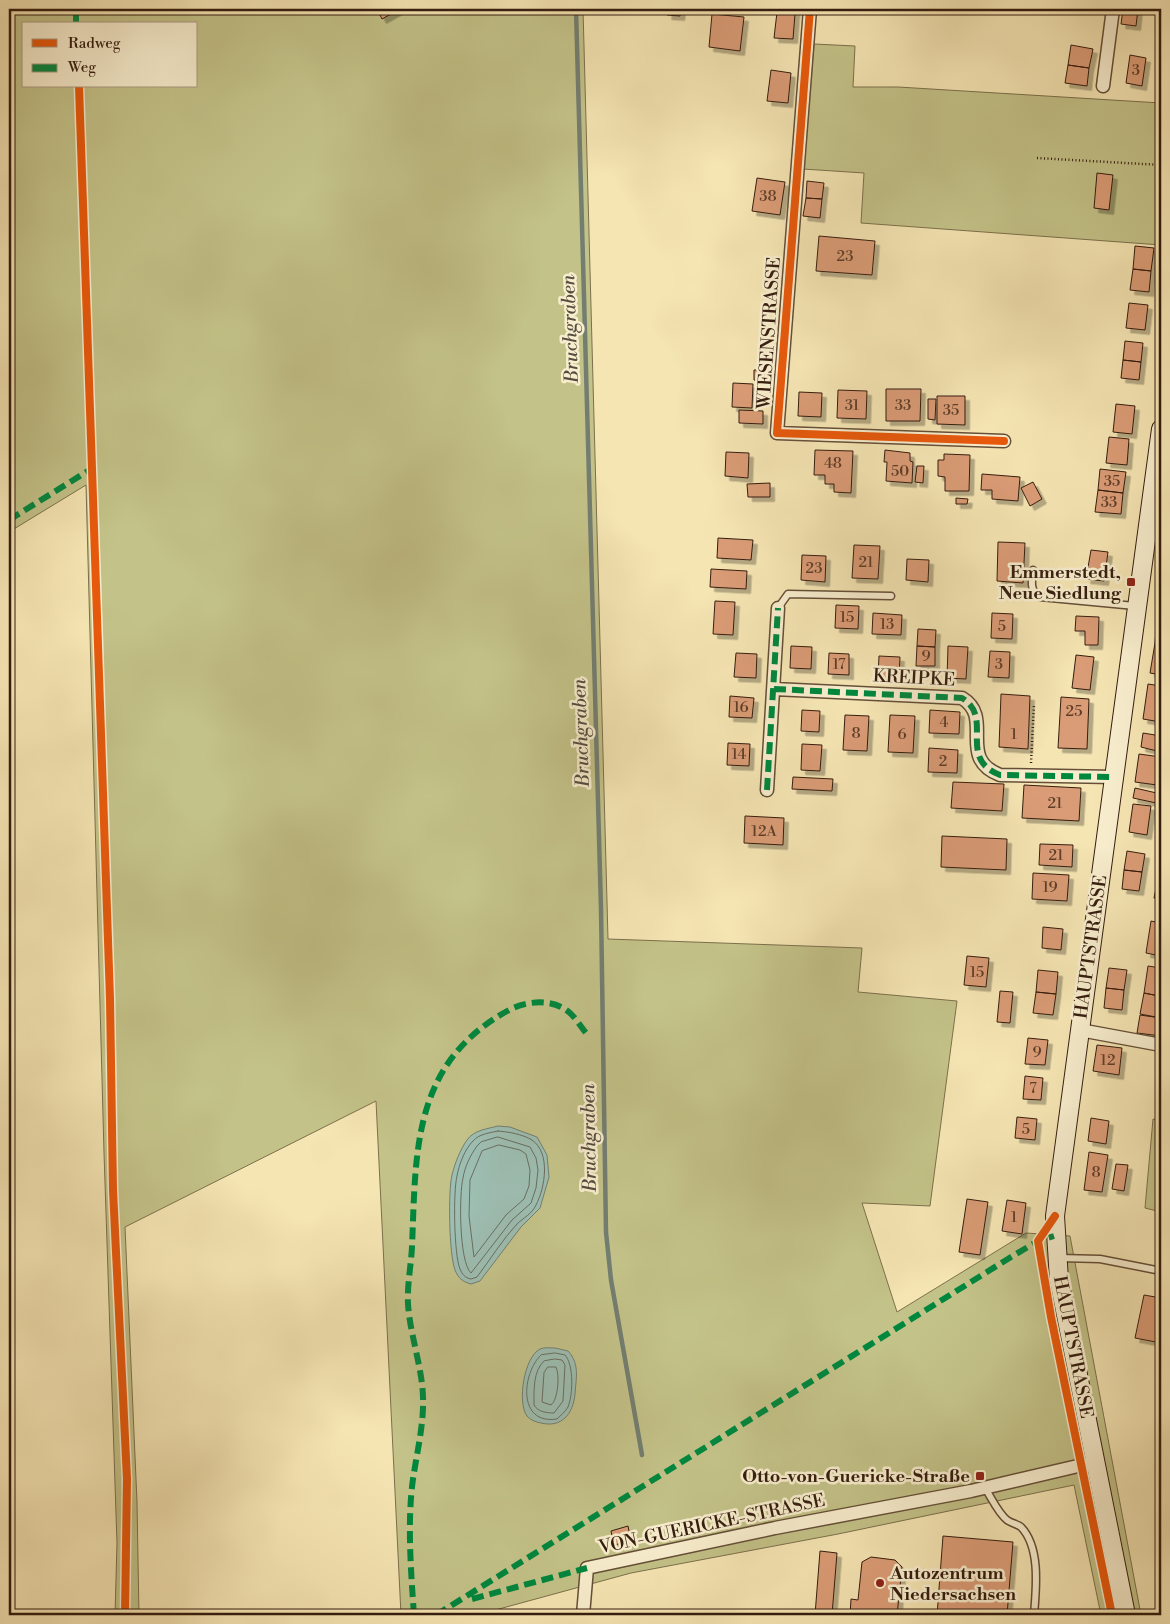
<svg xmlns="http://www.w3.org/2000/svg" width="1170" height="1624" viewBox="0 0 1170 1624" font-family="'Libre Bodoni',serif">
  <defs>
    <filter id="shadow"><feDropShadow dx="4.5" dy="4.5" stdDeviation="0" flood-color="#0004"/></filter>
  </defs>
  <rect width="100%" height="100%" fill="#f5e5b3"/>
  <filter id="stains"><feTurbulence type="fractalNoise" baseFrequency=".004" numOctaves="4"/><feColorMatrix values="0 0 0 0 .2 0 0 0 0 .09 0 0 0 0 .02 0 0 0 .5 -.17"/></filter>
  <radialGradient id="worn" r=".72"><stop offset=".6" stop-color="#630" stop-opacity="0"/><stop offset="1" stop-color="#630" stop-opacity=".3"/></radialGradient>
  <path fill="#c3c288" stroke="#7c704c" fill-rule="evenodd" d="M9 9H583L608 939 862 948 858 992 957 1001 930 1206 862 1203 897 1312 1026 1233 1070 1236 1141 1615H1101L1074 1485 838 1534 631 1573 477 1615H401L376 1101 125 1227 137 1502 139 1615H115L117 1543 104 1153 86 485 9 532ZM24 24H196V86H24Z
    M814 44 855 46 853 87H898L1161 103V245L861 223 864 173 803 169Z
    M1153 1119 1161 1121V1212L1145 1208Z"/>
  <path fill="#9dbeb2" stroke="#737e71" d="M498 1126 510 1127 537 1137 547 1155 549 1177 540 1208 521 1227 480 1281 471 1284C463 1282 458 1278 455 1270 449 1254 448 1191 452 1175 455 1163 460 1150 467 1140 474 1130 487 1129 498 1126Z
    M555 1348 568 1351C580 1364 576 1378 575 1394 573 1414 562 1428 541 1423 536 1422 530 1420 527 1416 517 1403 524 1357 540 1349 544 1347 551 1348 555 1348Z"/>
  <g fill="none" stroke-linecap="round" stroke-linejoin="round">
    <path stroke="#696e60" stroke-width="1" d="M498 1131C509 1132 522 1134 532 1140 551 1153 545 1188 536 1205 532 1214 523 1218 517 1224 502 1240 490 1260 477 1277L471 1279C465 1278 462 1274 460 1269 454 1255 453 1192 457 1176 459 1164 465 1149 473 1141 479 1134 489 1133 498 1131Z
      M498 1137 530 1147 536 1158 538 1170 536 1188 531 1203 512 1220 471 1273C459 1262 459 1194 463 1178 465 1166 470 1156 477 1146L481 1142Z
      M499 1145 520 1150 526 1154 530 1170 529 1186 524 1199 506 1215 474 1257 469 1216 470 1180 482 1151Z
      M555 1353 565 1355C574 1365 573 1395 568 1407 565 1412 561 1415 557 1419 517 1425 522 1373 541 1355Z
      M555 1359 562 1360 565 1365 563 1401 554 1413C547 1413 538 1412 534 1405 534 1390 533 1371 544 1361Z
      M548 1367H556C560 1375 558 1400 551 1405L542 1402 544 1373Z"/>
    <path stroke="#737e71" stroke-width="4.5" d="M576 9 601 909 606 1232 611 1280 642 1455"/>
  </g>
  <path fill="#da9c76" stroke="#351d0f" filter="url(#shadow)" d="M377 9H400L382 19Z
    M668 9H681L680 16 667 15Z
    M777 9H796L795 14 777 12Z
    M1123 9H1138L1136 26 1121 24Z
    M777 12 795 14 793 39 774 38Z
    M712 14 744 17 740 51 709 47Z
    M1071 45 1093 49 1089 68 1068 65Z
    M1130 55 1146 58 1142 86 1126 83Z
    M1068 65 1089 68 1087 86 1065 83Z
    M771 70 791 73 788 103 767 101Z
    M1097 173 1113 175 1109 210 1094 208Z
    M757 178 785 182 780 215 752 211Z
    M807 181 824 183 822 199 806 198Z
    M806 198 822 199 820 218 803 216Z
    M819 236 875 241 872 275 816 271Z
    M1135 246 1154 248 1151 271 1133 269Z
    M1133 269 1151 271 1149 292 1130 290Z
    M1129 303 1148 305 1145 330 1126 328Z
    M1125 341 1143 343 1141 362 1123 360Z
    M1123 360 1141 362 1139 380 1121 378Z
    M754 370H763V381L754 380Z
    M733 383 753 384 752 408 732 407Z
    M886 389H921L920 421H886Z
    M838 390 867 391 866 419 837 418Z
    M799 392 822 393 821 417 798 416Z
    M937 396H965V425L937 424Z
    M928 399H936L935 420 928 419Z
    M1116 404 1135 406 1132 434 1113 432Z
    M739 410 763 411V424L739 423Z
    M1109 437 1129 439 1127 465 1106 463Z
    M815 450 853 451 851 493 834 492V484H825V475H814Z
    M885 450 910 453V461L913 462 912 483 886 481 887 462H884Z
    M726 452 749 453 748 478 725 476Z
    M944 454 970 455 969 491H945V477L938 476V460H944Z
    M917 466H924L923 483 915 482Z
    M1100 469 1126 472 1123 493 1098 490Z
    M982 474 1020 477 1018 501 992 499V490H981Z
    M1033 482 1042 499 1030 506 1021 488Z
    M770 483V497H748L747 484Z
    M1098 490 1123 493 1121 514 1095 512Z
    M956 498 968 499 967 504H956Z
    M718 538 753 540 751 560 717 558Z
    M998 542 1025 543 1023 583 997 581Z
    M854 545 880 546 878 579 852 578Z
    M1091 550 1108 552 1104 581 1086 579Z
    M802 555 826 556 825 582 801 580Z
    M907 559 929 560 928 582 906 580Z
    M711 569 747 571 746 589 710 587Z
    M715 601 735 602 733 635 713 634Z
    M836 605 859 606 858 629 835 628Z
    M873 613 902 615 901 635 872 634Z
    M992 613 1013 614 1012 639 991 638Z
    M1076 616 1099 617 1098 645H1085V631H1075Z
    M918 629 936 630 935 647 917 646Z
    M1156 630H1161V644L1155 643Z
    M1155 643 1161 644V675L1150 673Z
    M791 646 812 647 811 669 790 668Z
    M917 646 935 647V666H916Z
    M948 646 968 647 966 679 947 678Z
    M990 651 1010 652 1009 678 988 677Z
    M736 653 757 654 756 678 734 677Z
    M829 653 849 654V675L828 674Z
    M1076 655 1094 657 1090 690 1072 688Z
    M879 656 900 657 899 678 878 677Z
    M1148 684 1161 686V722L1143 719Z
    M1001 694 1030 696 1028 749 999 747Z
    M730 696 754 698 752 718 729 717Z
    M1061 697 1089 699 1087 749 1058 748Z
    M802 710 820 711 819 732 801 731Z
    M930 710 960 712 959 734 929 733Z
    M845 715 869 716 867 751 843 750Z
    M890 715 915 716 913 753 888 752Z
    M1143 733 1161 736V752L1141 747Z
    M728 743 750 744 749 766 727 765Z
    M802 744 822 745 820 771 801 770Z
    M929 748 958 750 957 773 928 772Z
    M1139 754 1161 757 1157 785 1135 782Z
    M793 777 833 779 832 791 792 789Z
    M953 782 1004 784 1002 811 951 808Z
    M1024 785 1081 788 1079 821 1022 818Z
    M1135 788 1161 794V804L1133 798Z
    M1133 804 1151 806 1147 835 1129 832Z
    M745 816 784 818 783 845 744 843Z
    M942 836 1007 839 1006 870 941 867Z
    M1040 844 1073 845 1072 867 1039 865Z
    M1127 851 1145 854 1142 872 1124 870Z
    M1160 857H1161V880L1158 879Z
    M1124 870 1142 872 1139 891 1122 889Z
    M1033 873 1069 875 1067 901 1032 899Z
    M1158 879 1161 880V899L1154 898Z
    M1151 921 1161 923V956L1146 953Z
    M1043 927 1063 929 1061 950 1042 948Z
    M967 956 989 958 986 987 964 985Z
    M1148 966 1161 968 1159 996 1144 993Z
    M1109 968 1127 970 1124 990 1106 988Z
    M1038 970 1058 972 1056 994 1036 992Z
    M1106 988 1124 990 1122 1010 1104 1008Z
    M1000 991 1013 992 1010 1023 997 1022Z
    M1036 992 1056 994 1053 1015 1033 1013Z
    M1144 993 1159 996 1156 1017 1140 1014Z
    M1140 1015 1161 1018V1036L1137 1033Z
    M1028 1038 1048 1040 1045 1065 1025 1064Z
    M1097 1045 1122 1048 1119 1075 1093 1071Z
    M1025 1076 1043 1078 1041 1100 1023 1099Z
    M1017 1117 1037 1119 1035 1140 1015 1138Z
    M1091 1118 1109 1121 1106 1144 1088 1141Z
    M1089 1152 1108 1155 1102 1192 1084 1190Z
    M1116 1164 1128 1165 1124 1191 1112 1189Z
    M967 1199 988 1202 980 1255 959 1252Z
    M1007 1200 1026 1203 1022 1234 1002 1231Z
    M1144 1295 1161 1298V1343L1135 1338Z
    M628 1526 631 1541 614 1545 611 1531Z
    M943 1536 1013 1542 1007 1615H937Z
    M820 1551 837 1553 832 1615H815Z
    M871 1557 895 1560 902 1567 897 1615H850L851 1599 858 1600 862 1562Z"/>
  <g fill="none" stroke-linecap="round" stroke-linejoin="round">
    <g stroke="#654f38" stroke-width="9">
      <path id="service" d="M1033 570C1032 580 1029 591 1040 597L1135 606
        M778 608 788 594 891 596
        M1059 1258 1100 1259 1161 1271
        M985 1488C991 1497 998 1513 1007 1520 1011 1523 1017 1524 1021 1527 1041 1548 1036 1589 1034 1615"/>
    </g>
    <g stroke="#654f38" stroke-width="15">
      <path id="minor" d="M810 9 777 433 1004 441
        M1103 86 1113 9
        M1148 522 1161 525
        M774 689 962 698C995 718 956 758 1000 775L1115 777
        M767 790 778 608
        M1080 1030 1161 1045
        M583 1615 587 1568 775 1528 971 1491 1095 1462"/>
    </g>
    <g stroke="#351d0f" stroke-width="20">
      <path id="secondary" d="M1126 1615 1059 1280 1055 1216 1161 429"/>
    </g>
    <path stroke="#351d0f" stroke-width="2.5" stroke-dasharray="1 2.5" stroke-linecap="butt" d="M1037 158 1161 165
      M1031 763 1034 704"/>
    <use href="#service" stroke="#f8eece" stroke-width="6"/>
    <use href="#minor" stroke="#f8eece" stroke-width="12"/>
    <use href="#secondary" stroke="#f8eece" stroke-width="18"/>
    <path stroke="#00873e" stroke-width="6" stroke-dasharray="12 6" stroke-linecap="butt" d="M76 24V9
      M9 520 91 469
      M774 689 962 698C995 718 956 758 1000 775L1115 777
      M767 790 778 608
      M472 1599 587 1568
      M414 1615C411 1573 407 1521 413 1479 417 1452 424 1424 423 1397 422 1366 410 1335 408 1304 407 1285 411 1266 412 1247 416 1150 412 1063 509 1010 528 1000 556 998 572 1015 577 1020 581 1027 586 1033
      M436 1615 1011 1257 1038 1241 1054 1236"/>
    <g stroke="#f8eece" stroke-width="11">
      <path id="cycleway" d="M810 9 777 433 1004 441
        M79 86 110 999 113 1190 127 1479 125 1615
        M1055 1216 1038 1241 1051 1317 1112 1615"/>
    </g>
    <use href="#cycleway" stroke="#e8590c" stroke-width="8"/>
  </g>
  <g fill="#8f2418" stroke="#f8eece" stroke-width="2">
    <rect x="1126" y="577" width="10" height="10" rx="2.5"/>
    <rect x="975" y="1471" width="10" height="10" rx="2.5"/>
    <circle cx="880" cy="1583" r="5"/>
  </g>
  <g text-anchor="middle" dominant-baseline="central" stroke-width="5" stroke-linejoin="round" paint-order="stroke">
    <g font-size="15" fill="#5e3d29">
      <text x="1136" y="70">3</text>
      <text x="768" y="196">38</text>
      <text x="845" y="256">23</text>
      <text x="852" y="405">31</text>
      <text x="903" y="405">33</text>
      <text x="951" y="410">35</text>
      <text x="833" y="463">48</text>
      <text x="900" y="471">50</text>
      <text x="1112" y="481">35</text>
      <text x="1109" y="502">33</text>
      <text x="866" y="562">21</text>
      <text x="814" y="568">23</text>
      <text x="847" y="617">15</text>
      <text x="887" y="624">13</text>
      <text x="1002" y="626">5</text>
      <text x="926" y="656">9</text>
      <text x="839" y="664">17</text>
      <text x="999" y="664">3</text>
      <text x="741" y="707">16</text>
      <text x="1074" y="711">25</text>
      <text x="944" y="722">4</text>
      <text x="856" y="733">8</text>
      <text x="902" y="734">6</text>
      <text x="1014" y="734">1</text>
      <text x="739" y="754">14</text>
      <text x="943" y="761">2</text>
      <text x="1055" y="803">21</text>
      <text x="764" y="831">12A</text>
      <text x="1056" y="855">21</text>
      <text x="1050" y="887">19</text>
      <text x="977" y="972">15</text>
      <text x="1037" y="1052">9</text>
      <text x="1108" y="1060">12</text>
      <text x="1033" y="1088">7</text>
      <text x="1026" y="1129">5</text>
      <text x="1096" y="1172">8</text>
      <text x="1014" y="1217">1</text>
    </g>
    <g font-size="18" fill="#351d0f" stroke="#f8eece">
      <text transform="translate(769 333) rotate(-86)">WIESENSTRASSE</text>
      <text transform="translate(914 678) rotate(3)">KREIPKE</text>
      <text transform="translate(1091 947) rotate(-82)">HAUPTSTRASSE</text>
      <text transform="translate(1073 1347) rotate(79)">HAUPTSTRASSE</text>
      <text transform="translate(712 1524) rotate(-12)">VON-GUERICKE-STRASSE</text>
    </g>
    <g font-size="18" font-weight="bold" fill="#351d0f" stroke="#f8eece" text-anchor="end">
      <text x="1121" y="572">Emmerstedt,<tspan x="1121" dy="21">Neue Siedlung</tspan></text>
      <text x="970" y="1476">Otto-von-Guericke-Straße</text>
      <text x="890" y="1573" text-anchor="start">Autozentrum<tspan x="890" dy="21">Niedersachsen</tspan></text>
    </g>
    <g font-size="19" font-style="italic" fill="#544d40" stroke="#f8eece">
      <text transform="translate(570 329) rotate(-92)">Bruchgraben</text>
      <text transform="translate(581 733) rotate(-92)">Bruchgraben</text>
      <text transform="translate(589 1138) rotate(-91)">Bruchgraben</text>
    </g>
  </g>
  <rect width="1170" height="1624" fill="none" stroke="#f5e5b3" stroke-width="30"/>
  <rect x="10" y="10" width="1150" height="1604" fill="none" stroke="#351d0f" stroke-width="2.5"/>
  <rect x="15" y="15" width="1140" height="1594" fill="none" stroke="#351d0f"/>
  <rect x="22" y="22" width="175" height="65" fill="#f8eece" stroke="#aa9a82"/>
  <rect x="32" y="39" width="25" height="8" fill="#e8590c" stroke="#aa9a82"/>
  <text x="68" y="48" font-size="15" fill="#351d0f">Radweg</text>
  <rect x="32" y="64" width="25" height="8" fill="#00873e" stroke="#aa9a82"/>
  <text x="68" y="72" font-size="15" fill="#351d0f">Weg</text>
  <rect width="100%" height="100%" filter="url(#stains)"/>
  <rect width="100%" height="100%" fill="url(#worn)"/>
</svg>
